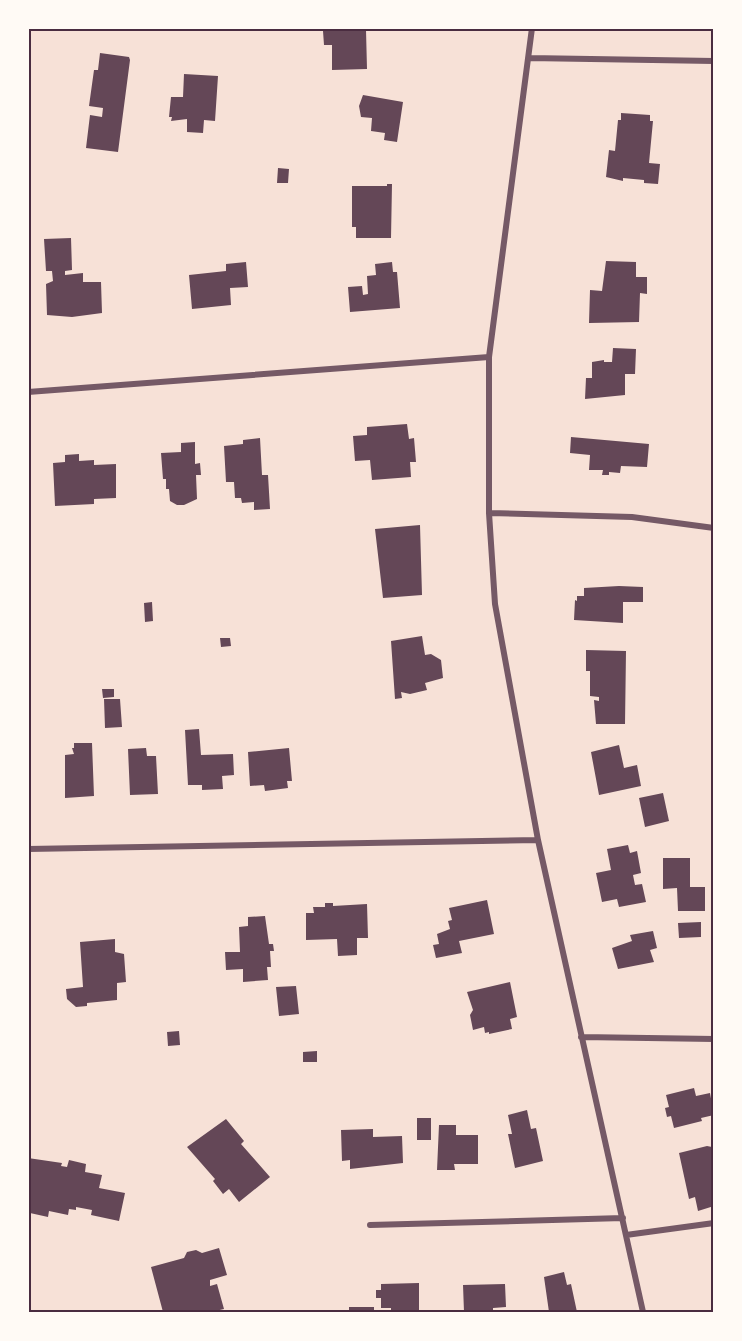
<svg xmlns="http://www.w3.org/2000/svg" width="742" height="1341" viewBox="0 0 742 1341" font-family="'DM Sans',sans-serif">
  <rect width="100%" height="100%" fill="#f7e1d7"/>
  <path fill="#644757" d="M332 28 366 30 367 69 332 70V45H324L323 31Z
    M100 53 129 57 130 60 118 152 86 148 90 115 102 117 103 108 89 106 94 70H98Z
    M184 74 218 76 215 121 204 120 203 133 187 132V119L171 121 172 117H169L171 97H183Z
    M363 95 403 102 397 142 384 140 385 133 371 131 372 118 361 117 359 106Z
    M621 113 650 115V121H653L649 163 660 164 658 184 644 183V180L623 178V181L606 177 609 150 615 151 618 120H621Z
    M278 168 289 169 288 183H277Z
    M387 184H392L391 238H356V227H352V186H387Z
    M71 238 72 270 65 271V275L83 273V282H101L102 313 72 317 47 315 46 284 53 281 52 271H46L44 239Z
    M606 261 636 262V277H647V294L640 293 639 322 589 323 590 290 602 291Z
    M246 262 248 287 230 288 231 305 192 309 189 275 226 271V264Z
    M392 262 393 272H397L400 308 350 312 348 287 362 286 363 295 368 294 367 276 376 275 375 264Z
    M613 348 636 349 635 374H625V395L585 399 586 378H592V362L604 360V362H612Z
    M407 424 409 439 414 438 416 462H410L411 477 372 480 370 460 355 461 353 436 367 435V427Z
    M571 437 649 444 647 467 621 466 620 473 609 472V475H602L603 470H589L590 455 570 453Z
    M260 438 262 475H268L270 509 254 510V502L242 503 241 498H235L234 482H226L224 446 243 444V440Z
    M195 442V464L200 463 201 475H196L197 499 184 505H177L170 501 169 489H166V479H163L161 453 181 452V443Z
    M79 454V461L94 460V465L116 464V498L94 499V504L55 506 53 463 65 462V455Z
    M420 525 422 595 383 598 375 529Z
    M619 586 643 587V602H623V623L574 620 575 600 577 601V596H584V588Z
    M152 602 153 621 145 622 144 603Z
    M422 636 425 655 431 654 441 660 443 678 425 683 427 690 410 694 401 692 402 698 395 699 391 641Z
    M220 638H230L231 646 221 647Z
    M586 650 626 651 625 724H596L594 700 599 701V697L590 696V671H586Z
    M102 689H114V697L103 698Z
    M104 699H120L122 727 105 728Z
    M199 729 201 755 233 754 234 775 222 776 223 789 202 790V785H188L185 730Z
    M74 743H92L94 796 65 798V755L74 754 72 748H74Z
    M619 745 624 768 637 765 641 786 599 795 591 752Z
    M146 748 147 756H156L158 794 130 795 128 749Z
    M289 748 292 781H287L288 788 265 791 264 785 250 786 248 752Z
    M663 793 669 821 645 827 639 798Z
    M628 845 630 853 637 851 641 873 633 875 635 885 642 884 646 902 619 907 617 899 602 902 596 873 611 870 607 849Z
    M663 858H690V887H705V911H678L677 888 663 889Z
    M487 900 494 934 459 941 462 953 436 958 433 945 439 944 437 934 450 929 448 921 452 920 449 908Z
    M325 903H333V906L367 904 368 938H357V955L338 956 337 939 306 940V913H314L313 907H325Z
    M265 916 269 944H273L274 951H270L271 967H267L268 980 243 982V969L226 970 225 952H240L239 927 248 926V917Z
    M701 922V937L679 938 678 923Z
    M653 931 657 948 650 950 654 962 618 969 612 948 632 941 630 935Z
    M115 939V952L124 954 126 982 117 983V1000L87 1003V1006L76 1007 67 999 66 989 83 987 80 942Z
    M510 982 517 1017 510 1019 512 1029 489 1034V1032L485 1033 484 1027 473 1030 470 1015 473 1010 467 992Z
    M296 986 299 1014 279 1016 276 987Z
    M179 1031 180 1045 168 1046 167 1032Z
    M317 1051V1062H303V1052Z
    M694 1088 696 1096 710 1093 714 1115 701 1118 702 1121 674 1128 671 1116 667 1117 665 1108 669 1107 666 1095Z
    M527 1110 531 1129 536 1128 543 1161 515 1168 508 1134H512L508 1115Z
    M417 1118H431V1140H417Z
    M226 1119 244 1141 241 1144 270 1177 239 1202 229 1189 223 1194 213 1181 215 1179 187 1147Z
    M439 1125H456V1135H478V1164H454L455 1170H437Z
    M373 1129V1137L402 1136 403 1163 350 1169V1160L342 1161 341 1130Z
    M707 1146 712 1147 714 1153V1206L698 1211 695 1197 689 1199 679 1153Z
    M28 1158 62 1163 61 1166 67 1167 69 1160 86 1164 85 1172 102 1175 99 1188 125 1193 119 1221 91 1215 92 1210 76 1207V1210L69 1209 68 1215 49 1211 48 1217 30 1213Z
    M219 1248 227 1275 210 1280V1286L217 1284 224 1309 211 1312H163L151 1267 184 1258 187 1252 196 1250 202 1253Z
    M564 1272 567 1285 571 1284 577 1312H549L544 1277Z
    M419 1283V1312H391V1308H381V1298H376V1290H381V1284Z
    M505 1284 506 1307 493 1308V1312H464L463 1285Z
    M349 1307H374V1312H349Z"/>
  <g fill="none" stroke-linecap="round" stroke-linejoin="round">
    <path stroke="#755966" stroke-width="6" d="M532 28 489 357V513L495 604 538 840 643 1312
      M529 58 714 61
      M28 392 489 357
      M489 513 632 517 714 528
      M28 849 538 840
      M581 1037 714 1039
      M370 1225 623 1218
      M626 1235 714 1223"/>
  </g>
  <rect width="742" height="1341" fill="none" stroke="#fffaf5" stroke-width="60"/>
  <rect x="30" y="30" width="682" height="1281" fill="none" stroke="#4a2c40" stroke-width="2"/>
</svg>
